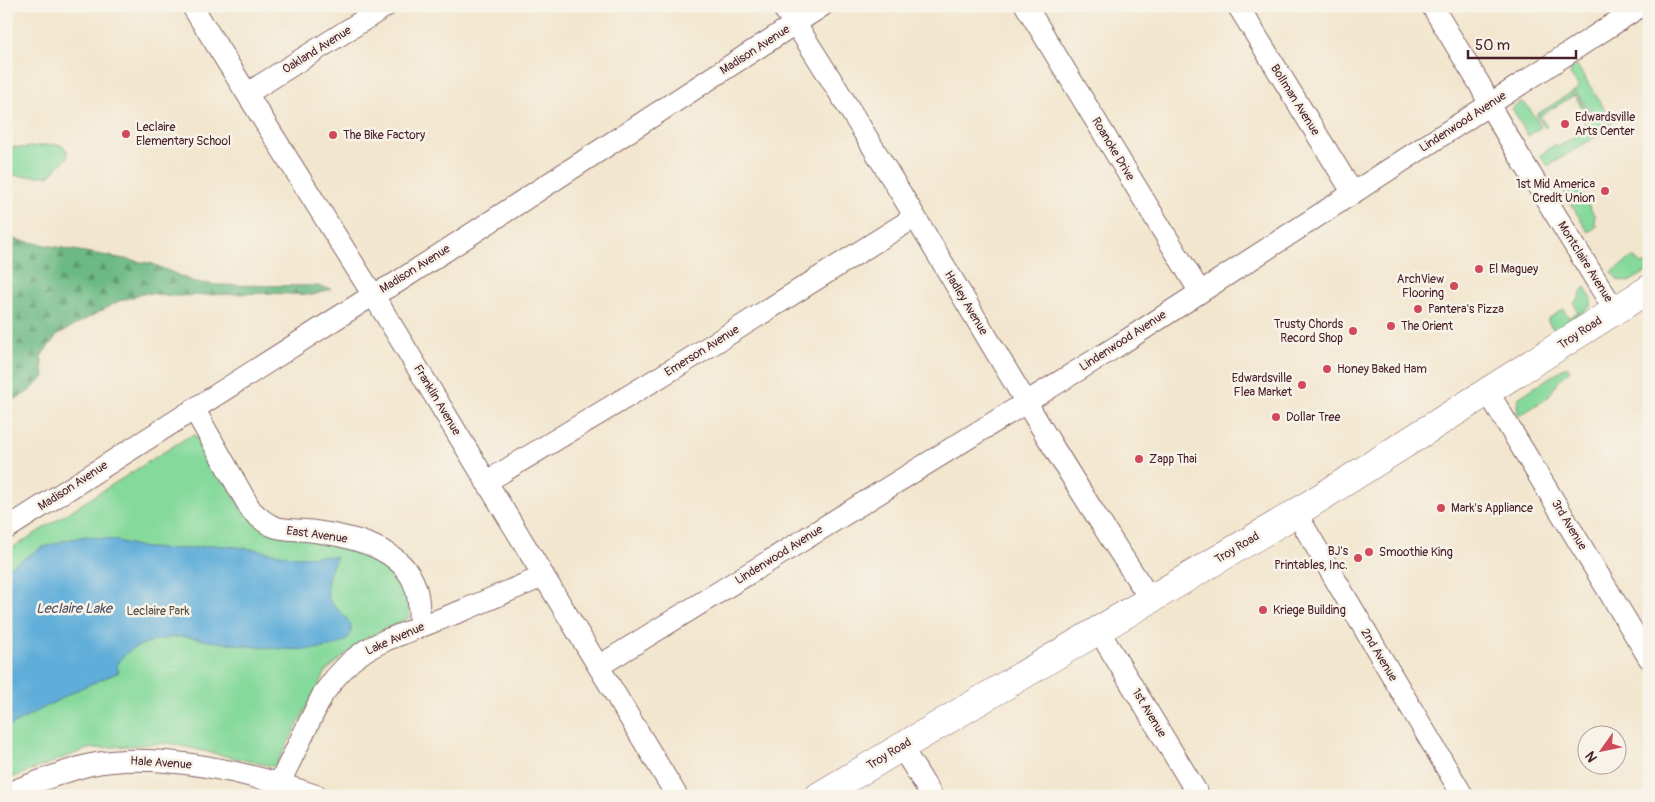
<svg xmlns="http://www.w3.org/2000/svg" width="1655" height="802" viewBox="0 0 1655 802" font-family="Pangolin,sans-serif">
  <defs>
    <pattern id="forest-firs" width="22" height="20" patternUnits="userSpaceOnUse" patternTransform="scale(1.25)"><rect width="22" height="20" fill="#6cb983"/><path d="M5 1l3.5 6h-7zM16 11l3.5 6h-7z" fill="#5b966b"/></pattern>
  </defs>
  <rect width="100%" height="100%" fill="#f7f3e8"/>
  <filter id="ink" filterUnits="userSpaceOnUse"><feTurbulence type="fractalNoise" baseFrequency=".02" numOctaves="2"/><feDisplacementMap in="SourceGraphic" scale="10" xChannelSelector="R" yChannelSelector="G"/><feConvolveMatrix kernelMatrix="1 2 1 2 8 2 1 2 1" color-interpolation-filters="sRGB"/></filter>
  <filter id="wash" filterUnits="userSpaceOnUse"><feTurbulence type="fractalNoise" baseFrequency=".0096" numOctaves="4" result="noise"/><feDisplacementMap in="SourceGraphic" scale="20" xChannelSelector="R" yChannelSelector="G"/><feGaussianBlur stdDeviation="1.12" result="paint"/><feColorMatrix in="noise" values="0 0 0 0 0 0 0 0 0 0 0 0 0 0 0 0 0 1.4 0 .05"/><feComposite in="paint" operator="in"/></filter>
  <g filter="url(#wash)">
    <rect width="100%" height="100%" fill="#f2e6ce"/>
    <path fill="#85d99b" stroke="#687c63" d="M1575 66 1578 67 1610 118 1612 125 1609 129 1548 166 1540 155 1556 144 1558 147 1587 128 1583 120 1591 114 1575 90 1579 87 1570 75 1571 69Z
      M1574 91 1588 113 1581 118 1586 114 1574 95 1540 116 1547 127 1545 128 1536 115Z
      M1521 102 1527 105 1541 127 1528 136 1512 108Z
      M46 145H61L67 150 68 157 49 176H19L6 173V146L24 148Z
      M1576 183 1575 186 1580 190 1593 213 1595 216 1594 223 1598 226 1588 232 1563 191Z
      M1634 256C1638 263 1641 265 1649 263V270L1629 282 1618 280 1612 272Z
      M1585 287 1591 299V306L1555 331 1548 322V319L1563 309 1569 318 1578 312 1574 303 1580 297 1581 291Z
      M1567 366 1570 370 1557 383 1549 396 1544 400 1519 416 1517 408 1518 398Z
      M195 435 245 513 386 557 411 587 409 618 366 638 327 670 275 767 168 743 87 749 6 780V552L186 438Z"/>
    <path fill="url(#forest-firs)" stroke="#5b6c57" d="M6 238 153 264 194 282 216 285 317 286 331 289 313 295 265 293 176 296 146 293 119 301 57 335 41 356 44 377 28 392 8 403H6Z"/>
    <path fill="#5fadd9" stroke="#546682" d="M86 536 114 540 145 548 187 549 213 545 246 548 297 557 322 556 337 557C330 569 325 584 328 597 332 610 361 622 348 638 328 660 238 644 209 641 200 639 188 636 179 637 164 638 144 642 131 650 124 655 119 659 117 667L119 672 81 688 6 728V569L41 548 63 541Z"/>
  </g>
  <g filter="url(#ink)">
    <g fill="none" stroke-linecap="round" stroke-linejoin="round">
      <g stroke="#856564" stroke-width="23">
        <path id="minor" d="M192 6 383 311 677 796
          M782 6C790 18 799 29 806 40 925 225 1029 418 1151 600
          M1026 6 1200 292
          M1238 6 1353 193
          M1432 6 1480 85 1495 115 1520 157 1615 311
          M248 93 386 6
          M1488 392 1649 658
          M194 409 251 510C274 533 282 528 311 531 349 536 404 547 416 589 420 602 419 614 419 627
          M486 482 683 363 915 217
          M1296 513 1463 796
          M6 529 373 295 396 283 822 6
          M1099 631 1199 796
          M599 666 1119 345 1641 6
          M901 746 932 796
          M280 782 323 694 336 677 351 661 366 650 386 640 464 610 544 576
          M6 794C34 783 61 772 89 765 156 750 253 773 317 796"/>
      </g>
      <g stroke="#856564" stroke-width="29">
        <path id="major" d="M819 796 1296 513 1649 289"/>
      </g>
      <use href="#minor" stroke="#fff" stroke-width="21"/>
      <use href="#major" stroke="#fff" stroke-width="28"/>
    </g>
  </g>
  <g fill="#d1495b" stroke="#f7f3e8" stroke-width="2">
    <circle cx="1565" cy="124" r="5"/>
    <circle cx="126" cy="134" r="5"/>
    <circle cx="333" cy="135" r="5"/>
    <circle cx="1605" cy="191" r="5"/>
    <circle cx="1479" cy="269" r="5"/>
    <circle cx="1454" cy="286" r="5"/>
    <circle cx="1418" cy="309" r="5"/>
    <circle cx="1391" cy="326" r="5"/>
    <circle cx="1353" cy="331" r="5"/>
    <circle cx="1327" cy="369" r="5"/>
    <circle cx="1302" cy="385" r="5"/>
    <circle cx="1276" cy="417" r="5"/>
    <circle cx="1139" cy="459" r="5"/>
    <circle cx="1441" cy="508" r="5"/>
    <circle cx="1369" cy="552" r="5"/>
    <circle cx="1358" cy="558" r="5"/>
    <circle cx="1263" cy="610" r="5"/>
  </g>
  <g text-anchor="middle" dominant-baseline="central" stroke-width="5" stroke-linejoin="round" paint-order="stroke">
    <g font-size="12" fill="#4a1f2b" stroke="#f7f3e8">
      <text transform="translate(317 50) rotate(-32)">Oakland Avenue</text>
      <text transform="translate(755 50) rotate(-33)">Madison Avenue</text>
      <text transform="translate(1295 100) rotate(58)">Bollman Avenue</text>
      <text transform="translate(1463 122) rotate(-33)">Lindenwood Avenue</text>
      <text transform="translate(1113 149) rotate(59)">Roanoke Drive</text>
      <text transform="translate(1585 262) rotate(58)">Montclaire Avenue</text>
      <text transform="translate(415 269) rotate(-32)">Madison Avenue</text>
      <text transform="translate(966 303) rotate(59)">Hadley Avenue</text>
      <text transform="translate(1580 333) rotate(-33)">Troy Road</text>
      <text transform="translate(1123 341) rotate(-33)">Lindenwood Avenue</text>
      <text transform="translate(702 351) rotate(-32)">Emerson Avenue</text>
      <text transform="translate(437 400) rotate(59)">Franklin Avenue</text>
      <text transform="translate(73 486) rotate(-33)">Madison Avenue</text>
      <text transform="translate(1569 525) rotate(59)">3rd Avenue</text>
      <text transform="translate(317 535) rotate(8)">East Avenue</text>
      <text transform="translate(1237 548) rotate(-31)">Troy Road</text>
      <text transform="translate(779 555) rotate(-32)">Lindenwood Avenue</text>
      <text transform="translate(395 639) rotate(-24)">Lake Avenue</text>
      <text transform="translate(1379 655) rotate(59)">2nd Avenue</text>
      <text transform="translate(1149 713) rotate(59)">1st Avenue</text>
      <text transform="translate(889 754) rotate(-31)">Troy Road</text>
      <text transform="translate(161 763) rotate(4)">Hale Avenue</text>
    </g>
    <g font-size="12" fill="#4a1f2b" stroke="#f7f3e8" text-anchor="start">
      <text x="1575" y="117">Edwardsville<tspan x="1575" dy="14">Arts Center</tspan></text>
      <text x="136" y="127">Leclaire<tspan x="136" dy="14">Elementary School</tspan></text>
      <text x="343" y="135">The Bike Factory</text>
      <text x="1595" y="184" text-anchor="end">1st Mid America<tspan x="1595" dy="14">Credit Union</tspan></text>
      <text x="1489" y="269">El Maguey</text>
      <text x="1444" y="279" text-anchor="end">ArchView<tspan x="1444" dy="14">Flooring</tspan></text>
      <text x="1428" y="309">Pantera's Pizza</text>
      <text x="1343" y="324" text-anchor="end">Trusty Chords<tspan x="1343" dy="14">Record Shop</tspan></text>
      <text x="1401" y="326">The Orient</text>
      <text x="1337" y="369">Honey Baked Ham</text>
      <text x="1292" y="378" text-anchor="end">Edwardsville<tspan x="1292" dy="14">Flea Market</tspan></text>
      <text x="1286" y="417">Dollar Tree</text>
      <text x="1149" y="459">Zapp Thai</text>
      <text x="1451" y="508">Mark's Appliance</text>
      <text x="1348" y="551" text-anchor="end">BJ's<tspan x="1348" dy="14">Printables, Inc.</tspan></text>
      <text x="1379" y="552">Smoothie King</text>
      <text x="1273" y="610">Kriege Building</text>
    </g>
    <g font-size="12" fill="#594e47" stroke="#f7f3e8">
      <text x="158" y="611">Leclaire Park</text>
    </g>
    <g font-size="14" font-style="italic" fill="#515168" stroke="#f7f3e8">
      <text x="74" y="608">Leclaire Lake</text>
    </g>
  </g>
  <rect width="1655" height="802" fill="none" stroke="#f7f3e8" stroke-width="25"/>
  <g transform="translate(1602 750) rotate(237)"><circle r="24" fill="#f7f3e8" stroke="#b29e9c"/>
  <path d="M0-4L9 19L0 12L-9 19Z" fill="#d1495b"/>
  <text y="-8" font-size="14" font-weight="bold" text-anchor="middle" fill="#4a1f2b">N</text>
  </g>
  <path d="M1468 50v8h108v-8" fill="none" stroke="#4a1f2b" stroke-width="2.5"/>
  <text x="1475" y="50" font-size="15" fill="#4a1f2b" stroke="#f7f3e8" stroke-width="4" paint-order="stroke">50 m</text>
</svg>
